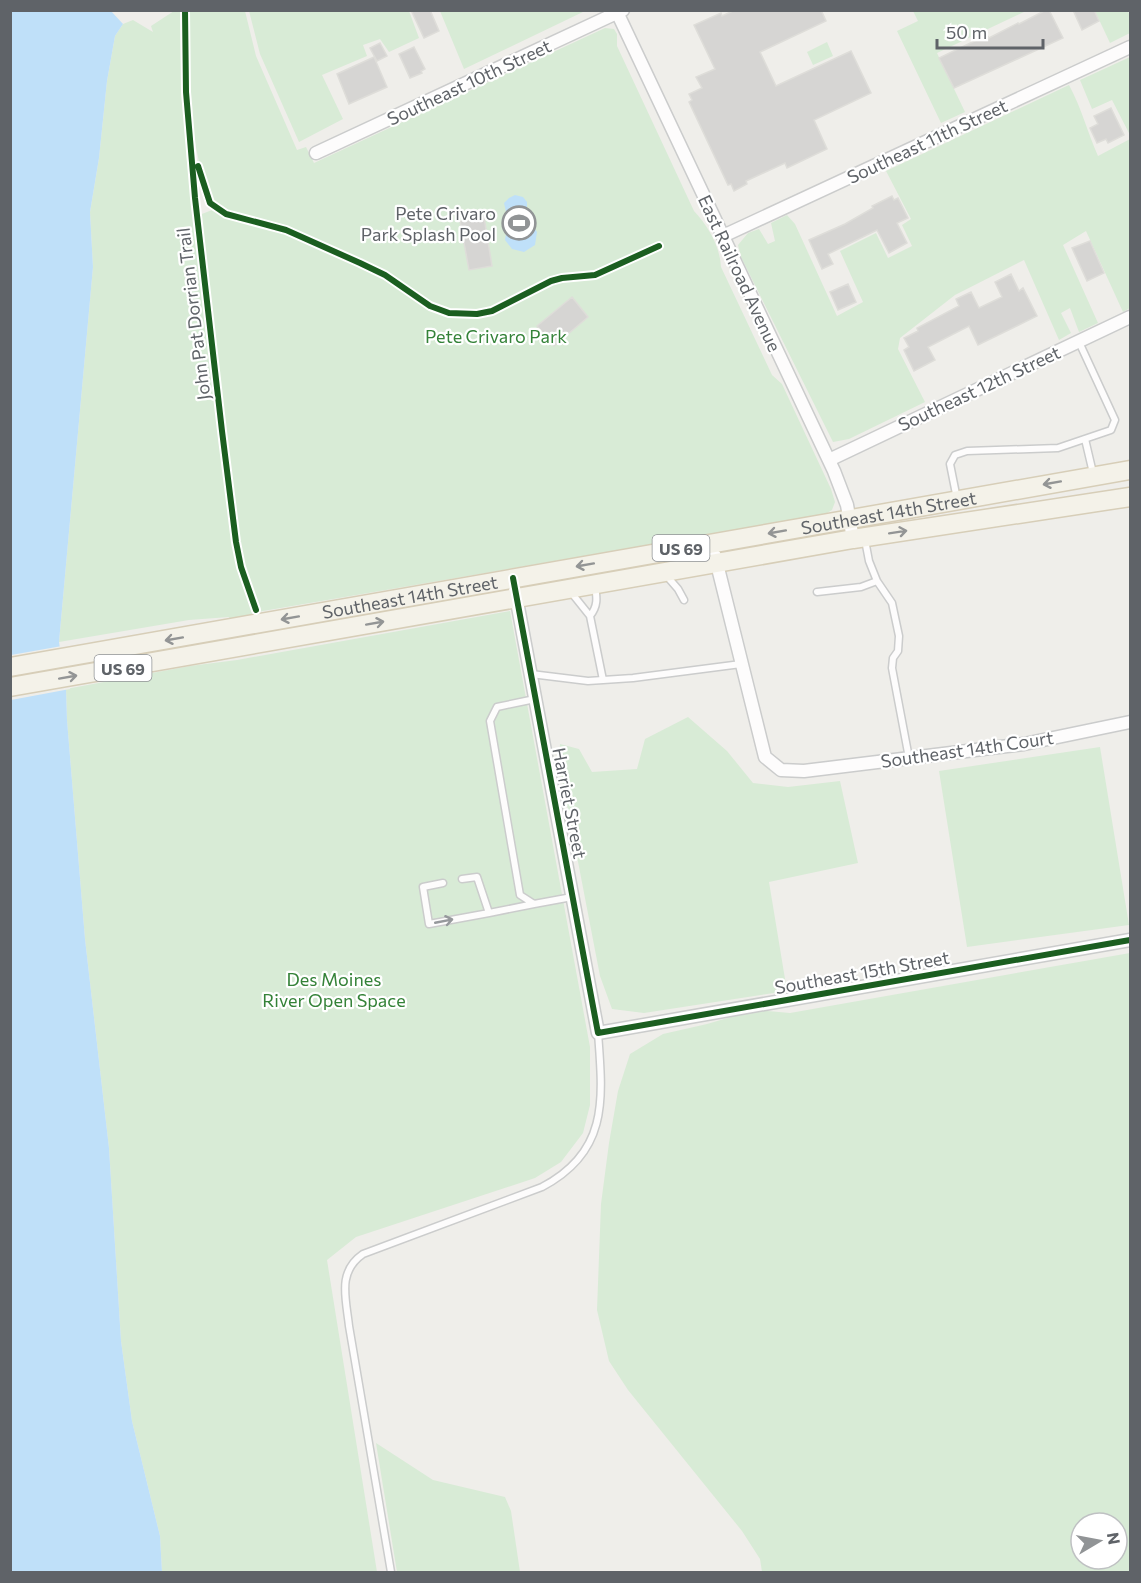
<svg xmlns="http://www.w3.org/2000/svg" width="1141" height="1583" viewBox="0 0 1141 1583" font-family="Commissioner,sans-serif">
  <rect width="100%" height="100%" fill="#efeeea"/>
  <path fill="#d8ebd6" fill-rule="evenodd" d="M174 11H182V73L187 162 194 217 220 207C186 170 189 60 188 11H245L256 56 297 150 306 147 314 163 605 28 614 29 617 34V46L694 211C708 226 720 246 721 267L772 375 782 384 831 489 835 502 832 510 824 515 263 611 230 620 229 617 189 620 59 642 93 267 90 212 99 158 107 81 115 36 123 24 133 20 153 32 151 26Z
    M249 11H409L419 38 389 52 380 39 363 45 367 56 322 75 343 119 299 142 260 54Z
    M440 11H585L464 69Z
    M913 11H1026L937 53 965 112 941 123 897 31 918 21Z
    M1095 11H1128L1130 16V33L1110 43Z
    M827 42 833 56 813 65 807 52Z
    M1130 57V135L1112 100 1092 109 1080 80Z
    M1069 85C1082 109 1087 131 1098 156L1130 139V308L1123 312 1086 231 1063 245 1098 323 1079 332 1070 308 1061 313 1071 333 1059 340 1024 260 955 295 900 338 898 349 925 402 849 439 833 442 741 257 738 245 748 233 759 229 768 244 775 241 771 223 787 215 795 224 837 316 863 302 840 251 876 233 888 258 912 246 902 225 911 219 886 171Z
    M510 611 590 1047V1105L583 1133 561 1162 535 1178 356 1237 327 1260 377 1572H162L160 1536 132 1421 121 1341 109 1148 85 939 67 720 66 689 190 666 237 660Z
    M688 717 727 751 753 783 788 787 840 781 858 863 769 882 787 991 644 1013 612 1009 600 976 559 763 560 744 579 749 592 772 637 769 645 739Z
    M1100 747 1129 925 967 947 939 771Z
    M1130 953V1572H762L760 1559 742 1531 628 1390 609 1361 597 1310 601 1204 609 1143 618 1091 630 1054 663 1034 707 1024 755 1010 790 1013ZM1081 1523H1117V1559H1081Z
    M376 1443 433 1480 505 1497 511 1511 520 1572H397Z"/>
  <path fill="#bfe0f9" d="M11 11H111L123 24 115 36 107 81 99 158 90 212 93 267 59 642 66 689 67 720 85 939 109 1148 121 1341 132 1421 160 1536 162 1572H11Z
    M515 195 523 197 527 202V217L537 232 535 245 524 252 512 249 505 240 508 221 504 203 509 198Z"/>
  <path fill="#efeeea" d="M62 646 70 689 11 700V655Z"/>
  <path fill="#d6d5d3" stroke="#deddd9" stroke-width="1.5" d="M411 10H430L439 31 424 38Z
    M735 10H821L826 21 760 52 776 86 851 51 871 93 814 120 827 149 787 168 785 163 746 181 747 184 734 191 731 184 728 185 689 102 692 100 689 94 702 88 696 77 715 69 694 25 721 13 722 16Z
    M1046 10H1049L1063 38 954 88 939 58 987 35 989 38 1018 23 1019 24Z
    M1073 10H1094L1099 21 1082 30Z
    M380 43 387 56 377 61 370 48Z
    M414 47 425 69 421 71 422 73 410 78 399 54Z
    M374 57 387 87 349 104 337 74Z
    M1111 108 1124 135 1108 143 1106 139 1097 143 1090 128 1098 124 1094 116Z
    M892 196 894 200 898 198 908 218 897 223 907 243 889 253 877 230 828 254 833 264 822 269 809 240 845 224 873 208 872 206Z
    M484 217 492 266 469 270 460 221Z
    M1090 241 1104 273 1087 281 1072 248Z
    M1011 274 1019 291 1023 288 1037 316 978 345 969 326 928 347 935 360 914 371 904 350 909 347 904 338 918 331 917 328 959 306 956 299 971 292 979 308 1002 297 995 282Z
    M848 284 856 302 838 310 830 292Z
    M572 297 588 317 554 346 537 326Z"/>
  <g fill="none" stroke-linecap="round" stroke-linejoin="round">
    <g stroke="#cbcccc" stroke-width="9">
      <path id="lane" d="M1085 439 1093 473
        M957 499 950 464 955 455 967 451 1058 448 1111 430 1115 420 1079 342
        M865 540 869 561 877 581 892 603 899 636 898 651 893 658 892 668 909 758
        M665 574 678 589 684 600
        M570 591 590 616 603 680
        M817 592 861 587 877 581
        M590 616C598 606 597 598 595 586
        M531 674 588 681 633 678 741 664
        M535 699 497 707 490 721 520 895 534 904 572 897
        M443 883 423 887 429 924 489 913 477 877 462 879
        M489 913 534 904
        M391 1572 349 1326C346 1298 337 1272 363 1254L542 1187C609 1152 603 1099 598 1033"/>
    </g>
    <g stroke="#cbcccc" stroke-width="15">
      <path id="street" d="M616 10 834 471 847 505 853 539
        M316 153 623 10
        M723 236 1130 47
        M829 460 1130 317
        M715 556 765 757 781 770 804 771 1024 744 1130 722
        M515 591 598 1033 1130 940"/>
    </g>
    <g stroke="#d7ceb8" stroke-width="21">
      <g id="primary">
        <path id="s1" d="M10 667 1130 470"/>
        <path d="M10 687 853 539 1130 497"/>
      </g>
    </g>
    <use href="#lane" stroke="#fdfcfc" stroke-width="6"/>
    <use href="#street" stroke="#fdfcfc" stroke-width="12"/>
    <use href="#primary" stroke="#f4f2e9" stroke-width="18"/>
    <g stroke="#fff" stroke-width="10">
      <path id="cycleway" d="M185 10 186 92 195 198 222 431 236 542 241 567 256 610
        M198 166 210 203 226 214 286 230 360 263 385 275 430 306 449 313 477 314 492 311 551 281 562 278 595 275 659 246
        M513 578 598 1033 1130 940"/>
    </g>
    <use href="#cycleway" stroke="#1b5e20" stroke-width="6"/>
  </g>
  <defs><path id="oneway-shaft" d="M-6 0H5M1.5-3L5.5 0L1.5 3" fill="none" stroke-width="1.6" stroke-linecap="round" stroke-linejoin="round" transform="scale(1.5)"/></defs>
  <g stroke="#939595">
    <use href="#oneway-shaft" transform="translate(1052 483) rotate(170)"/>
    <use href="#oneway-shaft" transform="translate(777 532) rotate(170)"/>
    <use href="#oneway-shaft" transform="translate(898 532) rotate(-9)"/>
    <use href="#oneway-shaft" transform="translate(585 565) rotate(170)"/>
    <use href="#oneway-shaft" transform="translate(290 618) rotate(170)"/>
    <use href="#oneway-shaft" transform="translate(375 623) rotate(-10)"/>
    <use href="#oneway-shaft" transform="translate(174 639) rotate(170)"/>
    <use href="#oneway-shaft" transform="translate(68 677) rotate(-10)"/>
  </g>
  <use stroke="#96999c" href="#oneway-shaft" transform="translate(444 921) rotate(-11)"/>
  <defs>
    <g id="stadium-ring" transform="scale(1.725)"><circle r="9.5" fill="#fff" stroke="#919496" stroke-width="1.5"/><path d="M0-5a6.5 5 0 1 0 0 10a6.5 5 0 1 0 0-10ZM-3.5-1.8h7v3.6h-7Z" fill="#919496"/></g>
  </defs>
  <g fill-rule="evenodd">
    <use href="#stadium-ring" x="519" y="223"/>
  </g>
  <g text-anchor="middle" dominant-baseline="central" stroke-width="4.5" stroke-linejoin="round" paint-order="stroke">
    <g fill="#fff" stroke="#8f9295" stroke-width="1.5">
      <rect x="652.5" y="535" width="57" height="26" rx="4.5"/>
      <rect x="94.5" y="655" width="57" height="26" rx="4.5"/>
    </g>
    <g font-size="16" font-weight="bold" fill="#5f6368">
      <text x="681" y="548">US 69</text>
      <text x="123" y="668">US 69</text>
    </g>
    <g font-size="18" fill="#5f6368" stroke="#fff">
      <text transform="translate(469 82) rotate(-25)">Southeast 10th Street</text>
      <text transform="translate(927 141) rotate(-25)">Southeast 11th Street</text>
      <text transform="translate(740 273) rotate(65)">East Railroad Avenue</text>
      <text transform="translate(193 314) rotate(-97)">John Pat Dorrian Trail</text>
      <text transform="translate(979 388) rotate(-25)">Southeast 12th Street</text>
      <text stroke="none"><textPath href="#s1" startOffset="892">Southeast 14th Street</textPath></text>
      <text stroke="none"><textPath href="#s1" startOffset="406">Southeast 14th Street</textPath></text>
      <text transform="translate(967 749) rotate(-8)">Southeast 14th Court</text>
      <text transform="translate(570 803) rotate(79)">Harriet Street</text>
      <text transform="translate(862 972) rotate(-10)">Southeast 15th Street</text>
    </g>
    <g font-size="18" fill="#5f6368" stroke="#fff" text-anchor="end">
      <text x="496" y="213">Pete Crivaro<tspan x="496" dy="21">Park Splash Pool</tspan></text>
    </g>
    <g font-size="18" fill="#348238" stroke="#fff">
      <text x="496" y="336">Pete Crivaro Park</text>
      <text x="334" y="979">Des Moines<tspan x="334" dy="21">River Open Space</tspan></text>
    </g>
  </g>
  <rect width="1141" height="1583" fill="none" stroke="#5f6368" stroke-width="24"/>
  <g transform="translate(1099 1541) rotate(80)"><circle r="28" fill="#ffffff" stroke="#bfc1c3" stroke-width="1.5"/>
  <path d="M0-4.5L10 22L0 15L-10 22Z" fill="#919496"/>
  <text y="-9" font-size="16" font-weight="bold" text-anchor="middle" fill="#5f6368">N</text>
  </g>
  <path d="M937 39v9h106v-9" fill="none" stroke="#5f6368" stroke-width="3"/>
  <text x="946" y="39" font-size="18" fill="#5f6368" stroke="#ffffff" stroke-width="4.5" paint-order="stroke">50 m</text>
</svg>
